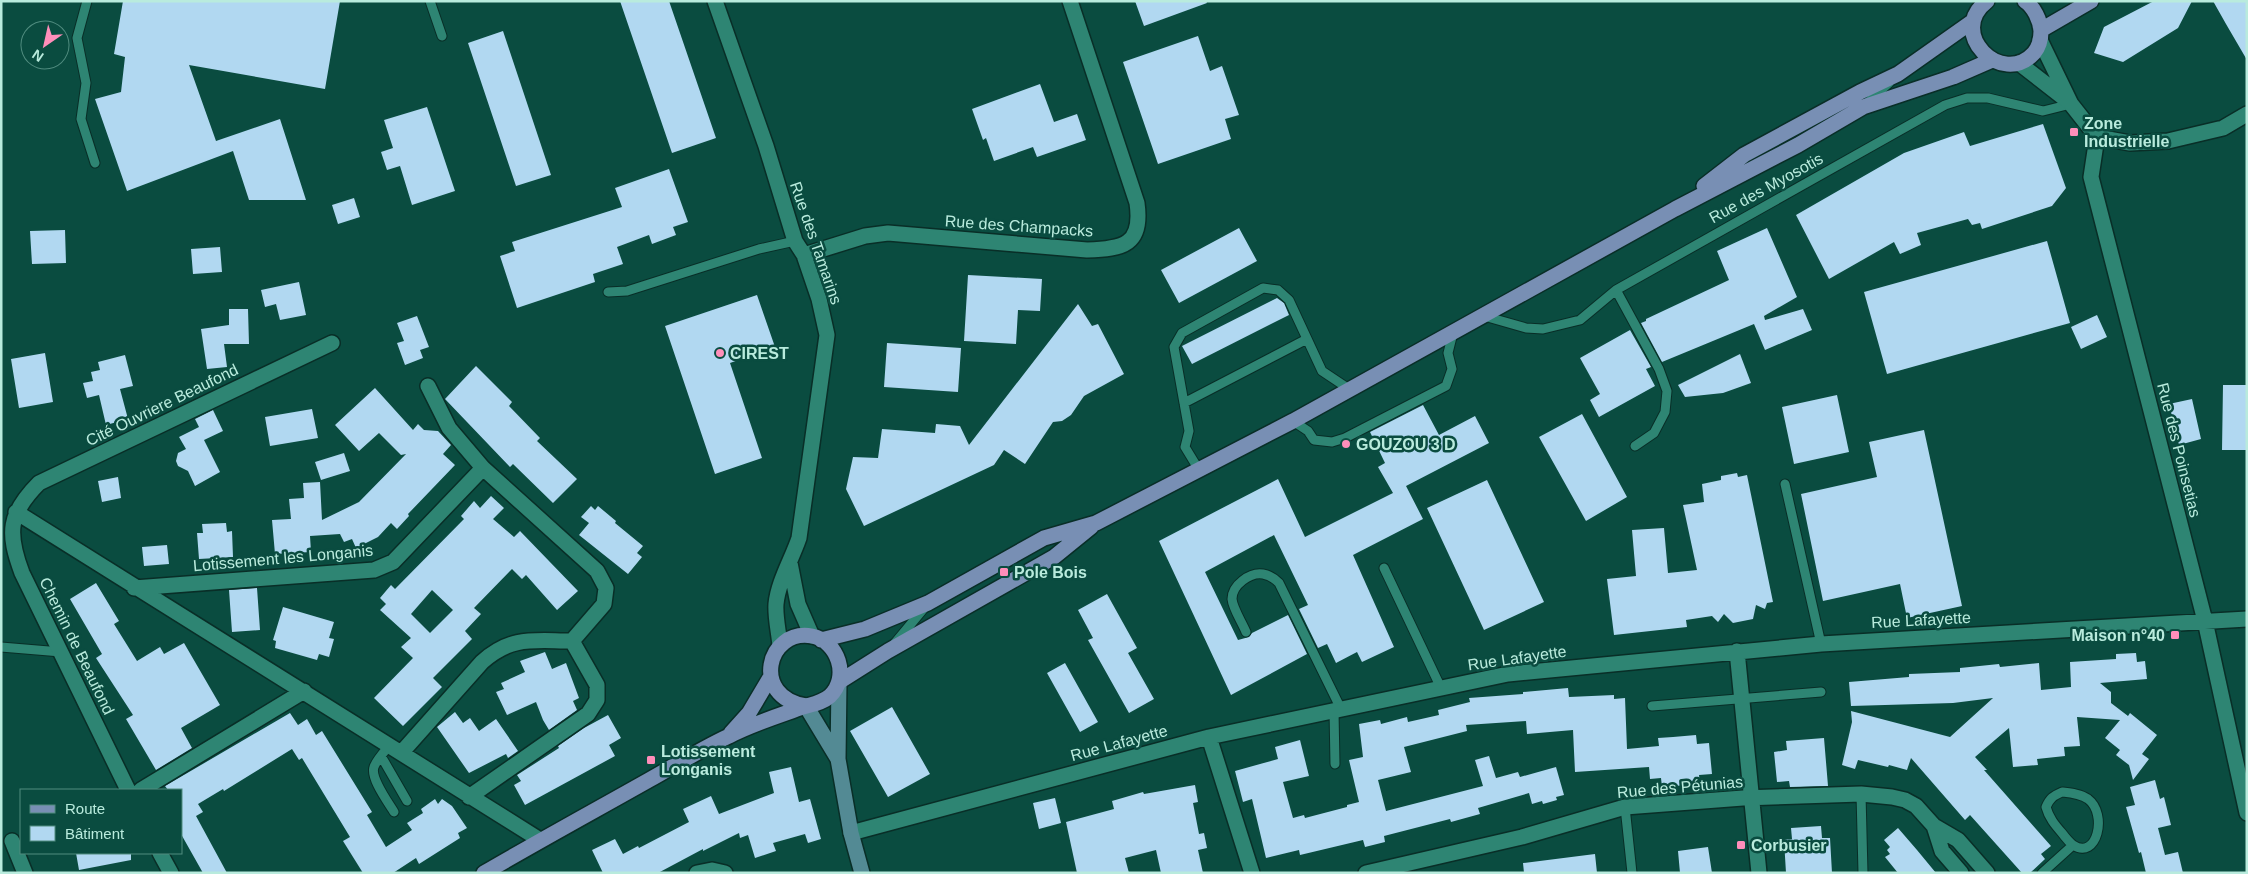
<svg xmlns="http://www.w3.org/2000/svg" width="2248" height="874" viewBox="0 0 2248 874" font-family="Arial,sans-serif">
  <rect width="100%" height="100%" fill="#0a4c40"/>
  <path fill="#b1d8f1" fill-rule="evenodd" d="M123 1H340L325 89 189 65 216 141 280 119 306 200H249L233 151 127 191 95 99 121 92 125 57 114 54Z
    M620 1H669L716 138 672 153Z
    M1135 1H1206L1207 3 1144 26Z
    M2154 1H2192L2178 28 2123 62 2094 53 2104 27Z
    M2213 1H2247V60L2226 24Z
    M503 31 551 175 516 186 468 43Z
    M1198 36 1210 71 1222 66 1239 115 1225 119 1231 139 1158 164 1123 62Z
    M1040 84 1054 122 1077 114 1086 140 1037 157 1033 147 994 161 986 138 983 140 972 109Z
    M427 107 455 191 412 205 400 166 387 170 381 152 393 148 384 120Z
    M2043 124 2066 188 2052 206 1982 229 1980 223 1972 225 1968 219 1917 233 1921 245 1900 254 1894 242 1829 279 1796 215 1904 153 1964 132 1970 146Z
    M669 169 688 222 673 227 676 235 652 244 649 235 617 247 623 264 593 274 595 282 517 308 500 256 515 251 512 242 622 207 615 188Z
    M354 198 360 217 338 224 332 205Z
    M1239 228 1257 261 1179 303 1161 270Z
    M1767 228 1797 297 1764 316 1765 320 1803 309 1812 330 1765 350 1754 324 1662 362 1641 323 1646 321V319L1729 280 1717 251Z
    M65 230 66 263 32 264 30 231Z
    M2047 241 2070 323 1887 374 1864 292Z
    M220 247 222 272 193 274 191 249Z
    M968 275 1042 279 1040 311 1018 310 1016 344 964 341Z
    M299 282 306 315 280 320 276 304 265 307 261 290Z
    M757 295 775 347 730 363 762 458 715 474 665 326Z
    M1277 298 1284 303 1289 315 1192 364 1182 346Z
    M1078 304 1092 326 1098 324 1124 374 1084 396 1071 415 1062 421 1053 422 1025 464 1004 450 994 465 864 526 846 489 853 457 878 458 882 429 935 433 936 424 960 426 969 445Z
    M229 309H248L249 344H224L227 367 207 369 201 329 229 325Z
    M2097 315 2107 337 2081 349 2071 327Z
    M417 316 429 347 420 350 423 358 405 365 397 343 404 341 397 323Z
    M1630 330 1651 367 1646 369 1655 386 1599 417 1590 400 1600 394 1580 358Z
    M887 343 961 348 958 392 884 387Z
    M45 353 53 402 19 408 11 359Z
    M1740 354 1751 383 1723 393 1685 397 1678 385Z
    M125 355 133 386 120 389 128 419 106 425 99 395 87 398 83 383 93 381 91 372 100 370 98 362Z
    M476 366 512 402 509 406 540 438 537 441 577 479 553 503 513 464 510 467 445 399Z
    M2223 385H2247V450H2222Z
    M375 388 413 430 418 424 424 430 438 431 451 445 443 454 455 465 408 514 409 516 397 529 391 523 378 537 356 548 352 539 344 542 340 534 310 536 311 552 275 554 272 520 291 519 289 499 304 498 303 483 320 482 322 520 359 502 406 454 401 455 379 433 359 451 335 425Z
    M1837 395 1849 452 1794 464 1782 407Z
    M2192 399 2201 439 2179 445 2169 404Z
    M1423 405 1439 435 1475 416 1489 443 1406 486 1423 519 1353 555 1394 647 1362 662 1357 652 1336 663 1327 644 1318 648 1299 609 1308 605 1274 535 1205 572 1238 640 1249 637 1252 633 1288 615 1307 654 1231 695 1159 541 1278 479 1305 537 1393 493 1378 467 1385 463 1370 432Z
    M312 409 318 438 270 446 265 417Z
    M213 410 223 431 204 440 220 472 195 486 188 471 178 466 176 461 178 453 186 449 179 437 199 427 195 419Z
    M1582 414 1627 497 1586 521 1539 437Z
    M1924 430 1962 606 1907 618 1900 584 1823 601 1801 494 1877 477 1869 442Z
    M344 453 350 471 321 480 315 462Z
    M1737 473 1738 477 1747 475 1773 602 1767 603 1765 609 1756 605 1753 619 1733 623 1724 614 1718 622 1712 616 1686 620 1687 627 1614 635 1607 579 1636 576 1632 530 1664 528 1668 573 1697 570 1683 505 1704 502 1702 484 1721 480V476Z
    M118 477 121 498 102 502 98 481Z
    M1487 480 1544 602 1484 630 1427 508Z
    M491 496 504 508 493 519 514 537 520 531 578 591 557 610 526 575 522 579 512 569 474 608 481 614 465 631 472 639 433 678 442 687 403 726 374 698 413 658 401 647 411 638 380 610 386 604 380 598 391 585 395 589 464 519 461 516 474 501 480 508ZM432 590 453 610 430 633 411 614Z
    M591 506 595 510 598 506 616 521 615 523 643 546 637 553 642 557 628 574 579 535 589 523 581 517Z
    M226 523 227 532 232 531 233 557 199 559 197 533H203L202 524Z
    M167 545 169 564 144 566 142 547Z
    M96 583 119 621 114 624 137 661 160 647 164 654 184 643 220 705 181 728 192 748 156 770 126 719 133 715 96 658 102 654 70 599Z
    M257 588 260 630 232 632 229 590Z
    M1107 594 1137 648 1128 653 1154 699 1129 713 1088 640 1093 638 1078 610Z
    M283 607 334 622 329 638 334 639 329 657 319 654 317 660 275 648 276 641 273 640Z
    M545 652 552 669 566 663 579 698 573 701 577 710 549 730 543 720 536 702 507 715 496 692 504 689 501 683 525 672 520 661Z
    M2136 653 2137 662 2145 661 2147 679 2100 683 2111 692V703L2128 716 2130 713 2157 735 2142 754 2149 759 2133 780 2129 765 2116 755 2120 750 2105 738 2120 720 2077 717 2080 746 2064 747 2065 756 2037 759 2038 765 2013 767 2009 728 1975 757 1987 770H1984L2051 846 2041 854 2045 859 2030 873H2022L1970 815 1965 820 1911 758 1907 770 1889 765 1888 767 1858 760 1855 769 1842 765 1852 722 1851 711 1950 737 1993 698 1953 703 1851 706 1849 682 1909 677V674L1960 672V668L1999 664 2000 667 2039 663 2041 690 2071 687 2070 662 2116 659V654Z
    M1065 663 1098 722 1080 732 1047 673Z
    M1568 688 1569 697 1614 695V699L1625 698 1627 749 1659 746 1658 738 1673 737 1696 735 1697 744 1709 743 1712 774 1699 775 1700 784 1662 787 1661 778 1650 779 1649 767 1575 772 1573 730 1527 734 1526 721 1466 725 1467 731 1404 747 1411 772 1378 780 1386 811 1483 786 1475 760 1489 756 1496 778 1518 772 1520 777 1556 767 1564 795 1556 797 1557 800 1543 804 1542 801 1532 804 1529 793 1478 808 1480 814 1451 822 1450 819 1384 836 1385 842 1365 847 1363 840 1300 855 1299 850 1266 858 1252 799 1243 802 1235 771 1278 759 1275 747 1300 740 1309 776 1283 782 1293 818 1304 815 1305 818 1347 807V805L1359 802 1349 760 1363 757 1359 724 1380 720 1381 724 1407 717 1408 722 1439 715 1438 710 1470 702 1469 698 1523 694V692Z
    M892 707 930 774 888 797 850 731Z
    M455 712 463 723 470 718 479 731 496 719 518 751 508 758 506 754 469 773 437 727Z
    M290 713 298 725 307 719 316 735 322 731 372 812 367 815 386 847 412 830 407 823 423 813 421 809 435 799 438 804 442 799 452 806 467 828 458 833 460 838 419 864 416 858 393 873H363L343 841 350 837 302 758 299 760 292 749 224 791 223 789 198 804 203 812 196 816 227 873H203L181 834V790H168L165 786Z
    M608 715 621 738 609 745 615 756 525 805 514 785 521 781 517 775 559 748 558 746 584 728Z
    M1824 738 1828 786 1790 787 1789 781 1777 782 1774 752 1787 750 1786 741Z
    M791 767 799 802 810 799 821 839 808 843 805 834 773 843 776 851 755 858 748 835 740 838 739 833 703 851V849L658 873H603L592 850 615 839 623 854 638 846 639 848 689 822 683 809 711 796 719 814 774 793 769 772Z
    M2155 780 2160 799 2164 797 2171 825 2158 828 2165 855 2178 852 2183 873H2146L2141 852 2139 853 2126 807 2135 805 2130 787Z
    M1195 785 1198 802 1193 803 1199 834 1204 833 1207 848 1198 850 1203 873H1161L1156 850 1125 858 1129 873H1077L1066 822 1114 809 1112 801 1143 792 1144 794Z
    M1055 798 1061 823 1039 829 1033 803Z
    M1821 826 1822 838H1830L1832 873H1786L1784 840 1792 839 1791 828Z
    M1898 828 1917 850 1936 873H1898L1885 857 1890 854 1887 850 1890 847 1884 840Z
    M1708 847 1712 873H1680L1678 851Z
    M76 853H131V860L79 870Z
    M1595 854 1597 873H1524L1523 863Z"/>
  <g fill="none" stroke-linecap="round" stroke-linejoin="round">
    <g stroke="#092e27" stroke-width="11">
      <path id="lane" d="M87 1 77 38 86 83 81 119 95 163
        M430 1 442 36
        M1867 103 1889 83
        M1616 290 1659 369 1667 391 1665 412 1654 433 1635 446
        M608 292 627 291 759 249 795 241
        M1484 316 1526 328 1543 329 1580 320 1616 290 1945 105 1967 98H1988L2043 111 2071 104
        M1184 403 1307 339
        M1293 421 1308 431 1314 440 1332 442 1345 438 1446 386 1452 369 1448 353 1453 333
        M1199 470 1185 447 1189 431 1174 347 1182 333 1263 288 1278 290 1289 300 1322 371 1349 389
        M1785 484 1821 644
        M1384 568 1441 688
        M1246 632C1242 622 1233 609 1232 599 1232 585 1250 572 1263 574 1270 575 1274 578 1279 583L1341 709
        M895 643 925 607
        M1 647 61 652
        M1652 706 1821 692
        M1334 711 1335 764
        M390 745C385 751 377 759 374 767 370 778 388 802 394 812
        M381 756 407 801
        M2062 792C2071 793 2081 794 2088 799 2108 814 2097 861 2073 845 2069 842 2065 837 2062 833 2055 825 2049 818 2046 807 2050 798 2053 796 2062 792Z
        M1861 794 1863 873
        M1625 807 1632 873
        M2042 873 2073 845"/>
    </g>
    <g stroke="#092e27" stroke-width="18">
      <path id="street" d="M715 1 766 146 795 241 804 255 819 299 827 335 799 538C792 559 778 582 776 604 775 617 779 633 780 646
        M2040 40 2071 104 2097 137 2091 177 2205 621 2247 813
        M2019 63 2069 102
        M2097 137 2130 143 2168 141 2223 128 2247 114
        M804 255 865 236 888 233 1087 250C1123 249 1143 245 1137 203L1070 1
        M16 512 540 840
        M790 563 798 604 812 636
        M134 588 374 570 393 562 483 468
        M1737 651 1759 873
        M1209 737 1252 873
        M402 752 482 662C512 635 535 641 572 641L604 604 606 588 597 571 483 468 449 428 428 386
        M128 790 22 573C7 533 8 514 39 483L332 343
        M141 790 304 691
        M469 797 588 714 597 700V685L572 641
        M1934 826 1942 851 1961 873
        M851 833 1209 737 1508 674 1821 644 2247 619
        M12 841 25 873
        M160 853 171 873
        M697 873 712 870 725 873
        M1366 873 1522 837 1625 807 1743 798 1861 794 1892 797 1905 800 1916 806 1934 826 1958 840 1987 873"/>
    </g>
    <g stroke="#092e27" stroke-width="18">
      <path id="secondary" d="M839 682 838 759 851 833 862 873
        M806 706 838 759"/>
    </g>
    <g stroke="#092e27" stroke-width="18">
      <path id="primary" d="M1987 1C1946 33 2002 88 2034 53 2039 47 2041 39 2041 31 2040 20 2034 7 2025 1
        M2041 30 2091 1
        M1704 186 1744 155 1860 92 1898 74 1973 21
        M821 640 865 629 928 603 1044 538 1096 523 1293 421 1675 209 1798 145 1863 107 1953 77 1992 60
        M839 682 888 651 1054 557 1091 527
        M731 733 749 713 771 676
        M484 873C539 841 594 811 649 780 676 765 701 749 729 736 752 724 778 716 803 707 813 704 822 703 830 696 850 677 838 641 812 636 767 628 750 697 806 706"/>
    </g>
    <use href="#lane" stroke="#2e8573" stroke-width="9"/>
    <use href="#street" stroke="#2e8573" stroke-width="15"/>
    <use href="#secondary" stroke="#538a94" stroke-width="15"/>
    <use href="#primary" stroke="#788fb4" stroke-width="15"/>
  </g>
  <g fill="#ff8eba" stroke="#0a4c40" stroke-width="2">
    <rect x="2069" y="127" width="10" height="10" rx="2.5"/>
    <circle cx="720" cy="353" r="5"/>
    <circle cx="1346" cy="444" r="5"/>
    <rect x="999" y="567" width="10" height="10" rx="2.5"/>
    <rect x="2170" y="630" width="10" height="10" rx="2.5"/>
    <rect x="646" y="755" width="10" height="10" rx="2.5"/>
    <rect x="1736" y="840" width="10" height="10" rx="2.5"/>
  </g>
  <g text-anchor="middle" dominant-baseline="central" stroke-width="5" stroke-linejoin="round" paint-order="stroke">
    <g font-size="16" font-weight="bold" fill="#b9ebdd" stroke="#0a4c40" text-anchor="start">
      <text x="2084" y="123">Zone<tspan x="2084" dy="18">Industrielle</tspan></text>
      <text x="730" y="353">CIREST</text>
      <text x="1356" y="444">GOUZOU 3 D</text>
      <text x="1014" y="572">Pole Bois</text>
      <text x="2165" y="635" text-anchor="end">Maison n°40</text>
      <text x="661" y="751">Lotissement<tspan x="661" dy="18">Longanis</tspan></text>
      <text x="1751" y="845">Corbusier</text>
    </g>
    <g font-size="16" fill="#b9ebdd" stroke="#0a4c40">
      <text transform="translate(1766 188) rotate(-29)">Rue des Myosotis</text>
      <text transform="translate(1019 226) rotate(4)">Rue des Champacks</text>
      <text transform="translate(816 243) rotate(71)">Rue des Tamarins</text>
      <text transform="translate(162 405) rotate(-26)">Cité Ouvriere Beaufond</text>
      <text transform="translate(2179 450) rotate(76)">Rue des Poinsetias</text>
      <text transform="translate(283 558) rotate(-5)">Lotissement les Longanis</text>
      <text transform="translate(1921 620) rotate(-3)">Rue Lafayette</text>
      <text transform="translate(77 646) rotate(64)">Chemin de Beaufond</text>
      <text transform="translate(1517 658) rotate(-8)">Rue Lafayette</text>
      <text transform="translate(1119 743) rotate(-15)">Rue Lafayette</text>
      <text transform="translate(1680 787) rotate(-5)">Rue des Pétunias</text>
    </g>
  </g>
  <rect width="2248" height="874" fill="none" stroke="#b9ebdd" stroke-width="5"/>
  <rect x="20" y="789" width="162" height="65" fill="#0a4c40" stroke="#508c7f"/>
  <rect x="30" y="805" width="25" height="8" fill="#788fb4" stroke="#508c7f"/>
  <text x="65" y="814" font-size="15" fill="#b9ebdd">Route</text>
  <rect x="30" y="826" width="25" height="15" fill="#b1d8f1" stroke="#508c7f"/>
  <text x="65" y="839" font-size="15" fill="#b9ebdd">Bâtiment</text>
  <g transform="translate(45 45) rotate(214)"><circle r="24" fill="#0a4c40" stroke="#508c7f"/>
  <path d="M0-4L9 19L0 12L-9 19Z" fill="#ff8eba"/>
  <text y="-8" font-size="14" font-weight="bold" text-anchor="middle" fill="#b9ebdd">N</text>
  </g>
</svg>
